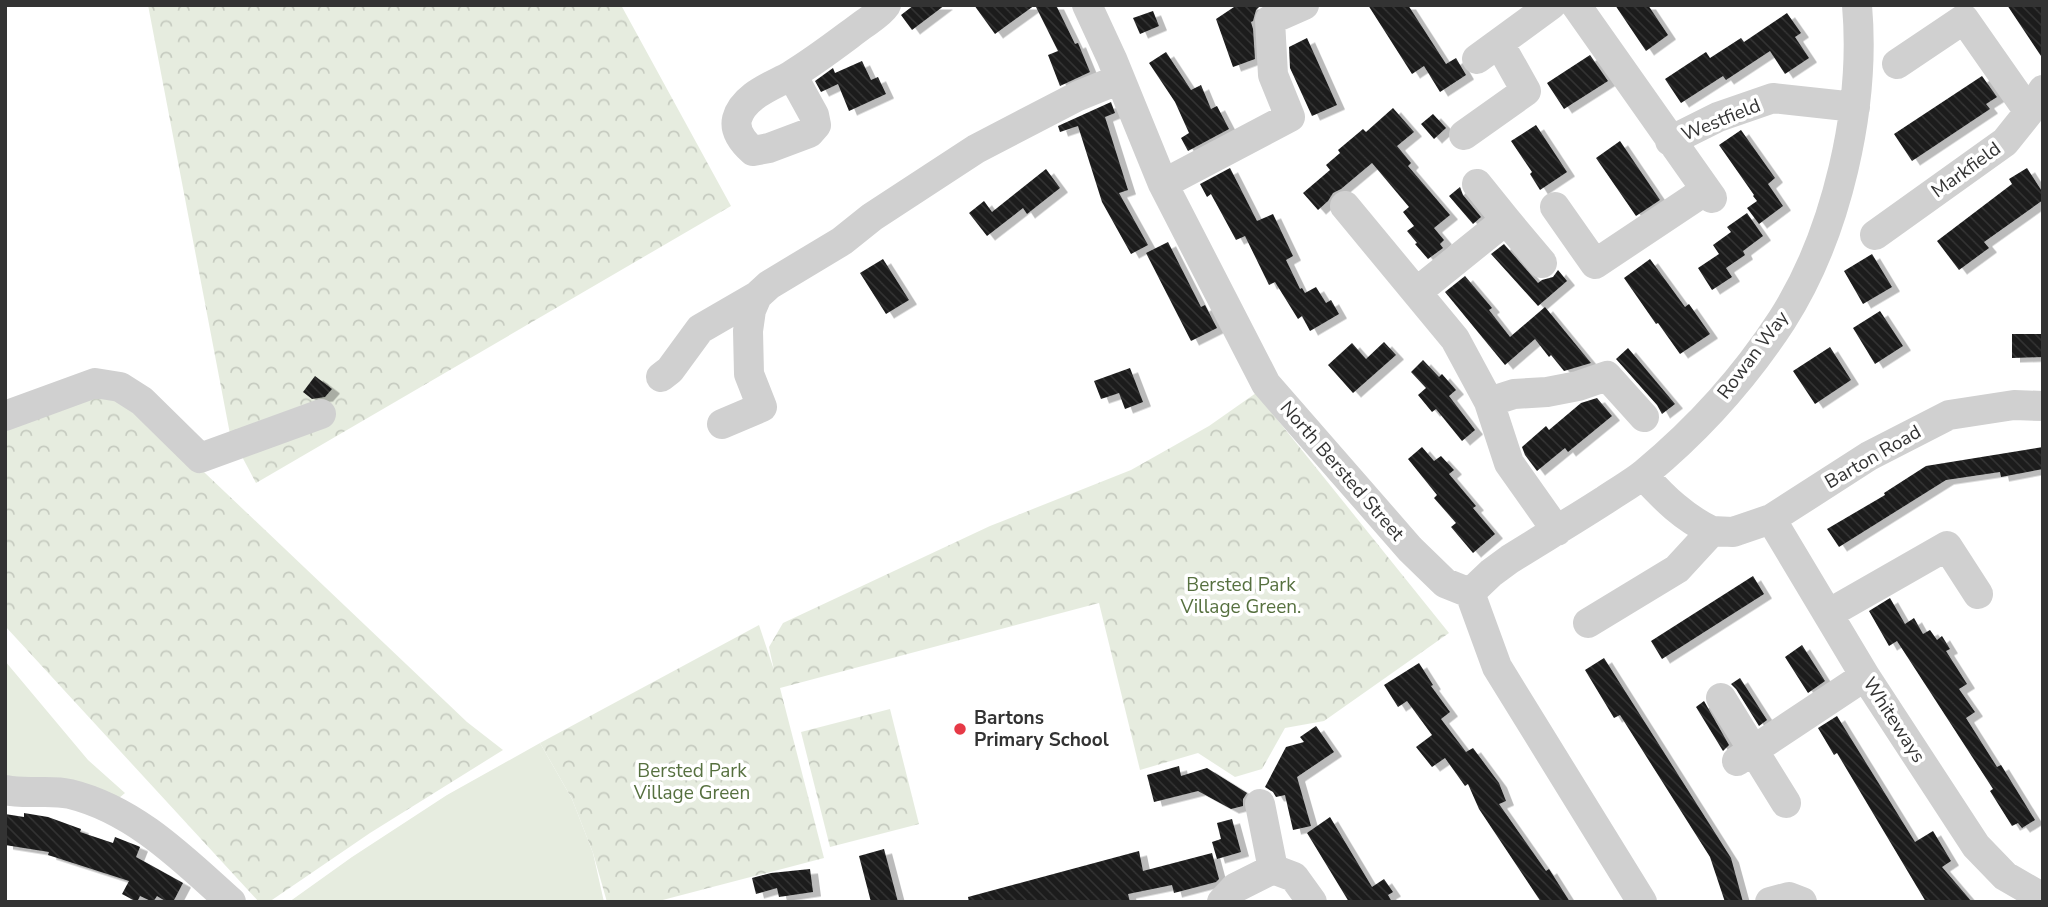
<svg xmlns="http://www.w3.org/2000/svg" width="2048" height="907" viewBox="0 0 2048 907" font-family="'Nunito Sans',sans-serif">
  <defs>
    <pattern id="park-crowns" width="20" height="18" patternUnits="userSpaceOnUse" patternTransform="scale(1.75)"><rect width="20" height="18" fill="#e6ecdf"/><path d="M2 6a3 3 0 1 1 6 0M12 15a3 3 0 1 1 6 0" fill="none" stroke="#c6cbc0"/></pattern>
    <pattern id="building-back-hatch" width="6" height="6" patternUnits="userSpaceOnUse" patternTransform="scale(1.75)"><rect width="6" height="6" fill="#1a1a1a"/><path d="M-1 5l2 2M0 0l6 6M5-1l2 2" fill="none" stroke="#333"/></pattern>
    <filter id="shadow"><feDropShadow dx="8" dy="4.5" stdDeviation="0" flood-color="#0004"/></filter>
  </defs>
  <rect width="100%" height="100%" fill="#fff"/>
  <path fill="#e6ecdf" d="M5 661 88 760 125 793 119 798 5 778Z
    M540 743 572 799 593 853 604 902H289L352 857 447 795Z"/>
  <path fill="url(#park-crowns)" d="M148 5H621L731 206 256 483 230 434Z
    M95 393 125 397 467 722 503 750 370 833 269 902H259L5 626V426Z
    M1256 393 1449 633 1324 721 1285 728 1262 769 1235 777 1198 753 1140 770 1099 603 780 688 824 858 655 902H607L593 853 572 799 540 743 759 625 774 670 769 647 783 623 990 526 1131 470 1209 426Z
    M890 709 919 824 830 847 801 732Z"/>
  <path fill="url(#building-back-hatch)" filter="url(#shadow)" d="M914 5H945L912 30 901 15Z
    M974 5H1056L1075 44 1078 43 1090 72 1060 86 1048 55 1058 51 1035 5 995 34Z
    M1237 5H1261L1256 10 1253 21 1251 22 1253 29 1255 59 1233 67 1216 19Z
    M1368 5H1408L1446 64 1456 58 1466 75 1440 92 1424 66 1412 74Z
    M1615 5H1648L1668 35 1646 51Z
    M2007 5H2043V59Z
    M1153 11 1159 26 1140 34 1133 18Z
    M1787 13 1801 33 1795 37 1809 58 1785 74 1770 51 1726 80 1723 76 1681 103 1665 79 1706 52 1710 58 1741 38 1744 42Z
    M1307 38 1337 105 1312 116 1290 68 1289 47Z
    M1166 52 1191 90 1201 85 1211 109 1217 106 1229 129 1188 151 1181 138 1189 133 1175 102 1149 63Z
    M1590 55 1608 81 1564 109 1547 83Z
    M862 61 871 80 878 77 886 94 849 111 838 84 821 92 815 81 833 68 835 73Z
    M1982 76 1997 97 1986 104 1990 109 1912 161 1894 134Z
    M1111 102 1115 113 1105 117 1128 190 1119 193 1148 245 1131 254 1102 202 1078 126 1060 132 1058 126Z
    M1393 108 1414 132 1397 146 1411 163 1408 166 1450 215 1434 228 1444 240 1440 244 1443 248 1428 259 1415 244 1417 243 1407 231 1414 226 1403 212 1409 207 1372 163 1341 189 1333 193 1328 201 1318 210 1303 193 1330 170 1326 165 1340 153 1338 150 1363 129 1366 132Z
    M1433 114 1446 128 1434 139 1421 124Z
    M1536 125 1567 172 1540 190 1530 174 1532 172 1511 141Z
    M1741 130 1775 178 1768 184 1783 206 1759 224 1747 208 1757 201 1753 196 1754 195 1719 145Z
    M1620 141 1660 200 1636 216 1596 158Z
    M1230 168 1257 221 1273 214 1293 256 1286 260 1300 289 1302 288 1305 293 1316 287 1326 303 1331 300 1339 314 1310 331 1302 316 1298 319 1275 282 1269 285 1245 236 1236 240 1211 194 1207 197 1200 184Z
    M2027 168 2043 193V200L1984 242 1989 248 1959 270 1937 241 2012 184 2009 179Z
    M1046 169 1060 188 1027 214 1023 208 987 236 969 213 984 201 992 212Z
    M1460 187 1463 195 1481 217 1473 224 1449 196Z
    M1747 213 1763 236 1743 251 1745 255 1726 268 1732 277 1712 290 1698 268 1719 254 1713 245 1731 232 1727 227Z
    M1168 242 1201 307 1205 305 1217 328 1191 341 1146 253Z
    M1504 244 1538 283 1542 280 1553 277 1558 270 1567 281 1538 306 1491 254Z
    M1872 254 1892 287 1863 304 1844 271Z
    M883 259 909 300 886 314 860 273Z
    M1650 259 1685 307 1689 304 1710 334 1680 354 1658 323 1656 324 1624 278Z
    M1465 276 1492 308 1489 310 1510 337 1545 307 1591 363 1564 371 1551 355 1549 357 1535 339 1505 365 1445 292Z
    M1880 311 1903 346 1875 364 1853 328Z
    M2012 334H2043V357L2012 358Z
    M1384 342 1396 355 1353 393 1328 365 1352 343 1366 359Z
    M1830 347 1851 380 1815 404 1793 371Z
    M1628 348 1675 404 1662 414 1657 405 1616 359Z
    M1423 360 1439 377 1442 374 1456 390 1449 396 1475 430 1462 441 1436 409 1432 412 1418 395 1426 388 1411 372Z
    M1130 368 1143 402 1125 409 1119 393 1101 399 1094 381Z
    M315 376 332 389 325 397 312 399 303 392Z
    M1597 398 1612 416 1568 452 1565 448 1537 471 1525 455 1522 447 1546 426 1549 430 1581 403Z
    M1422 447 1434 461 1441 456 1454 470 1449 474 1476 506 1473 508 1495 534 1473 553 1451 527 1456 523 1434 498 1437 495 1408 459Z
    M2043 447V469L2001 477 2000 472 1946 480 1839 547 1827 529 1885 495 1884 493 1926 466Z
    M1753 576 1764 594 1662 659 1651 641Z
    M1890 598 1905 624 1914 618 1923 634 1930 630 1937 640 1942 636 1950 649 1946 651 1967 684 1959 689 1975 712 1966 718 1997 767 2001 765 2035 820 2022 828 2018 823 2012 826 1990 791 1993 789 1897 641 1889 646 1869 611Z
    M1802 645 1825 681 1808 693 1785 657Z
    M1604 658 1731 858 1743 902H1725L1710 857 1620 715 1614 718 1585 670Z
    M1419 663 1433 685 1431 686 1450 712 1441 719 1466 752 1473 748 1499 783 1506 801 1499 804 1546 871 1549 869 1570 902H1541L1479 809 1468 784 1465 786 1445 758 1432 767 1416 747 1432 735 1407 701 1398 707 1384 685Z
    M1740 678 1767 720 1759 726 1736 689 1731 684Z
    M1704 701 1729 745 1723 751 1696 707Z
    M1837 716 1915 842 1933 831 1951 861 1942 867 1972 902H1926L1837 753 1834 755 1818 728Z
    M1316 726 1334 752 1297 777 1311 826 1293 830 1285 795 1276 797 1273 792 1265 787 1286 747 1304 742 1300 737Z
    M1179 766 1181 776 1207 768 1247 793 1243 799V806L1231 809 1198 791 1154 802 1147 775Z
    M24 813 48 817 81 829 80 832 113 843 115 837 138 846 140 847 136 857 183 883 173 902H167L157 896 153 902 140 896 137 902 122 894 129 881 48 855 49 852 5 845V814L24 817Z
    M1330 817 1372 887 1384 879 1393 892 1388 895 1392 902H1349L1307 833Z
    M1232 819 1241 852 1217 859 1212 842 1221 839 1217 823Z
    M884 849 898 902H871L859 856Z
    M1139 851 1143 871 1212 853 1219 879 1216 882 1174 893 1172 885 1128 894 1130 902H969L968 897Z
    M810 869 813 892 779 897 777 888 756 894 752 878 771 873Z"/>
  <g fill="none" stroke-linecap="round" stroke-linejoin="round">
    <path stroke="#d0d0d0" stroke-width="30" d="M1087 5 1112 59 1163 184 1266 384 1410 549 1445 583 1470 593
      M1576 5 1712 198
      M1477 59 1551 5
      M1897 64 1964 19 2029 112
      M792 75 814 115 816 125 809 133 769 148 753 151C744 143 734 132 737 119 743 96 772 86 790 76 815 61 838 43 861 26 869 20 880 14 886 5
      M1464 135 1526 91 1499 43
      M1670 141 1718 117 1773 98 1855 107
      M1163 184 1290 117 1273 75 1270 20 1304 5
      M1345 206 1455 339 1489 402 1509 463 1557 531
      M1555 207 1595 264 1706 190
      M1506 220 1542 263
      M1875 235 2005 142 2029 112 2043 90
      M1418 291 1506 220 1477 184
      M661 377 670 370 700 329 757 296
      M1489 402 1514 394 1547 392 1578 386 1607 376 1644 417
      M5 416 95 383 120 387 142 401 200 458 321 414
      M722 424 762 407 749 374 748 331 751 310 757 296 769 285 842 241 872 217 976 149 1078 96 1120 79
      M1643 475C1664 498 1684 518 1712 531
      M1771 519 1865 676 1976 846 2005 876 2043 898
      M1470 593 1491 573 1510 559C1542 539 1574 520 1605 500 1618 491 1633 483 1645 473 1697 430 1745 377 1782 320 1837 234 1866 107 1857 5
      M1470 593 1497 667 1642 902
      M1828 614 1947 546 1978 594
      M1588 623 1677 569 1712 531 1733 532 1771 519 1869 456 1949 415 2014 405 2043 406
      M1721 698 1786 803
      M1737 761 1865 676
      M5 790C27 795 49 789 70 794 135 810 183 859 231 902
      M1260 804 1273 869
      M1222 902 1235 888 1273 869 1294 877 1312 902
      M1770 902 1789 897 1802 902"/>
  </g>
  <circle fill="#e63946" stroke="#fff" stroke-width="2.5" cx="960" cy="729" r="7"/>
  <g text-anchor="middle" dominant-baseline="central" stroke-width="7" stroke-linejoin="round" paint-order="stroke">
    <g font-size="19" fill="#333" stroke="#fff">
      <text transform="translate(1721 120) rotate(-22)">Westfield</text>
      <text transform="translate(1966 170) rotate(-36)">Markfield</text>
      <text transform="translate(1753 355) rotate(-53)">Rowan Way</text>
      <text transform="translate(1873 457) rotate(-30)">Barton Road</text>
      <text transform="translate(1342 471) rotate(49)">North Bersted Street</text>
      <text transform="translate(1894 720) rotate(57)">Whiteways</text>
    </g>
    <g font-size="19" fill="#56703f" stroke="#fff">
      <text x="1241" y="585">Bersted Park<tspan x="1241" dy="22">Village Green.</tspan></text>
      <text x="692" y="771">Bersted Park<tspan x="692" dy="22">Village Green</tspan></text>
    </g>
    <g font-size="19" font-weight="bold" fill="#333" stroke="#fff" text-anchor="start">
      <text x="974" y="718">Bartons<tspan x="974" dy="22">Primary School</tspan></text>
    </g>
  </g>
  <rect width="2048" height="907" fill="none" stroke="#333333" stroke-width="14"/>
</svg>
